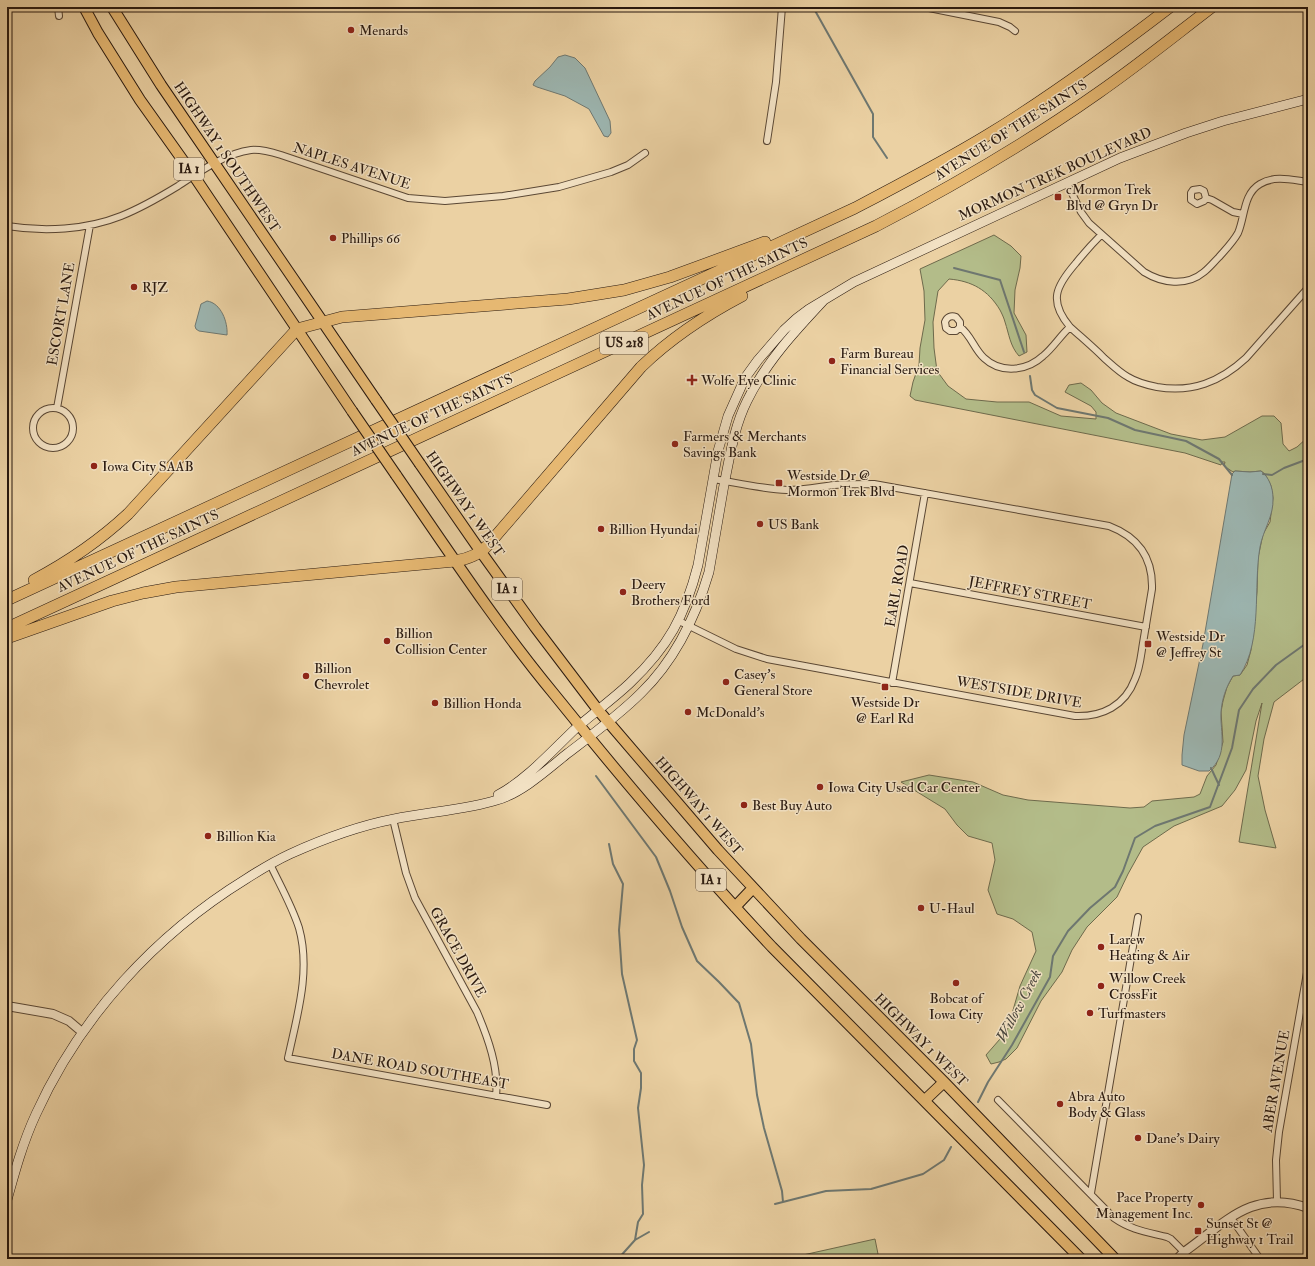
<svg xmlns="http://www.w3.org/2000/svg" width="1315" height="1266" viewBox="0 0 1315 1266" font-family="'IM FELL Double Pica',serif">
  <rect width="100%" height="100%" fill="#ebd1a3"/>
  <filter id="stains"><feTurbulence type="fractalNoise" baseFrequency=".005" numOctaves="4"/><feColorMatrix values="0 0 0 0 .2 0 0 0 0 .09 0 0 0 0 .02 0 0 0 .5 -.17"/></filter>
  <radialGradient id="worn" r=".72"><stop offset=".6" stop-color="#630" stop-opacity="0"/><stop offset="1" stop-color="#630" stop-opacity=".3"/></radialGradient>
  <path fill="#b3bc89" stroke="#6e6a4c" d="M994 235 1011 246 1021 256 1020 268 1015 290 1014 313 1026 335 1027 352 1019 356C1010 346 1009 334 1005 322 1004 318 1002 314 1000 310 988 290 972 281 949 279L938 291 933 322 934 348 937 371 948 386 966 399 997 402H1029L1061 416 1096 419V412L1091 406 1065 392 1069 385 1081 383 1091 390 1102 403 1116 413 1171 434 1202 440 1225 437 1262 416H1274L1281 423 1283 444 1289 451 1297 447 1308 437V676L1274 702 1264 739 1258 776 1265 810 1276 848 1239 842 1262 703 1256 721 1246 770 1235 790 1222 806 1174 826 1143 847 1128 874 1117 897 1087 927 1072 950 1062 972 1041 1001 1017 1048 1006 1059 999 1062 991 1064 986 1055 1007 1031 1020 986 1036 951 1032 932 1013 919 997 914 988 890 995 860 992 843 968 836 957 825 945 809 901 782 929 775 973 782 1003 795 1028 800 1130 808 1144 807 1152 801 1194 797 1200 794 1207 776 1216 765 1223 742 1221 712 1223 701 1227 687 1233 676 1240 675 1247 665 1251 650 1257 592 1258 558 1263 534 1270 522 1273 498 1271 486 1265 474 1261 471 1250 472 1235 471 1233 472 1224 466 1225 462H1222L1221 465 1185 453 915 400 910 396 913 382 919 365 920 348 925 320 924 291 920 269Z
    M875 1239 879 1259H785Z"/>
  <path fill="#9cb5b0" stroke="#6e7770" d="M565 55 575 58 585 68 610 121 611 133 608 137 604 136 589 109 565 96 537 87 533 85 535 81 550 67 558 57Z
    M207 301C221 303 228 322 227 335L199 331 196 329 195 326 201 304Z
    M1235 471 1250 472 1261 471C1269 477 1273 488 1273 498 1274 516 1263 530 1260 547 1253 587 1263 640 1240 675L1233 676C1226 687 1222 699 1221 712 1220 733 1229 754 1209 771H1199L1182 765V755L1184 735 1203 644 1232 474Z"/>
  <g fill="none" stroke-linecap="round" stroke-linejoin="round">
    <path stroke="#6e7770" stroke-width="2" d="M813 7 873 114V137L887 158
      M954 268 1000 280 1024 352
      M1030 376 1032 390 1035 395 1057 408 1108 418 1135 430 1186 441 1219 459 1232 475
      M1263 474 1272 475 1284 468 1308 459
      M1211 768 1219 785
      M596 776 656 857 670 891 682 927 697 961 719 982 739 1003 751 1044 757 1095 764 1128 782 1191 783 1202
      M609 844 613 864 623 884 619 930 622 974 637 1040 634 1049V1061L641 1073V1088L638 1108 644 1165 642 1185 643 1214 638 1222 635 1240
      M978 1102 988 1082 1012 1045 1050 977 1053 956 1068 931 1090 908 1115 887 1123 871 1135 838 1155 826 1210 807 1232 748 1239 710 1253 689 1276 665 1308 642
      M775 1204 826 1191 871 1189 923 1174 944 1160 951 1147
      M618 1259 635 1240 649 1232"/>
    <g stroke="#5a4734" stroke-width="8">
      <path id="minor" d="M58 7 59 16
        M924 7 999 22 1010 27 1015 31
        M767 141 776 82 782 7
        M1067 183 1081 212 1089 223 1144 272C1162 283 1186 287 1204 272 1209 268 1214 262 1219 257 1226 249 1233 242 1238 233 1245 217 1243 194 1260 184 1275 175 1292 180 1308 182
        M1206 198 1204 201 1197 204 1191 200V193L1193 190 1200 189 1204 191 1206 198 1212 200 1233 212 1243 214
        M7 226C44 232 86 230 121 216 141 208 160 197 178 186 199 172 226 153 251 150 261 149 271 152 281 155L408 198 445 201 503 196 559 187 611 172 628 165 645 153
        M1101 235C1092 244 1084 253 1076 263 1056 286 1048 301 1070 327 1081 337 1093 347 1104 358 1111 364 1119 372 1128 377 1136 382 1147 385 1157 387 1192 393 1220 382 1246 358L1308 288
        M960 327V322L956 317C951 315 947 317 945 322L946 328 950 331H956L960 327C971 335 974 349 984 358 1001 374 1027 371 1043 356 1053 348 1060 336 1070 327
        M57 408 90 225
        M33 428a20 20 0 1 1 40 0a20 20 0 1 1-40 0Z
        M910 583 1146 627
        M679 621 736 649 767 659 1075 716C1102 717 1125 706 1135 679 1140 668 1141 655 1143 643 1146 625 1149 607 1152 589 1153 557 1138 537 1109 526L874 484C861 484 847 484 834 485 818 487 803 490 787 490 763 489 738 483 714 479
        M892 683 925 493
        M393 819 406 873 415 898 477 1012C488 1038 499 1068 496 1096
        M270 864C280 885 292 906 299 928 311 971 297 1016 288 1058L547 1105
        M998 1100 1114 1218C1131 1230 1147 1232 1167 1237L1171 1239 1184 1252
        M1091 1193 1138 917
        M1277 1201 1276 1160 1279 1132 1308 967
        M1231 1218 1260 1259"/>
    </g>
    <g stroke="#5a4734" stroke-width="10">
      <path id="tertiary" d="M7 1006 53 1014 69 1021 82 1032
        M1177 1259 1184 1252C1225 1223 1253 1188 1308 1208"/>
    </g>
    <g stroke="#29190f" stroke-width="10">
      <path id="secondary" d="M498 795C527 779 550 753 574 730 592 714 612 700 630 683 668 647 685 616 698 565L718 451 728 416 745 378 758 360 784 330 797 318 809 309 854 282 1120 158 1186 133 1223 121 1308 99
        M7 1200C15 1171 23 1142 36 1114 80 1017 155 935 246 879 260 870 275 861 290 854 323 839 358 826 394 819 427 812 466 810 497 800 522 793 548 769 568 753 593 734 619 715 641 693 675 660 696 616 709 572 714 543 719 514 724 485 730 456 734 427 747 401 766 362 795 331 824 300"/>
    </g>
    <g stroke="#29190f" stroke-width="12">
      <path id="primary" d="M84 7 98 33 140 100 194 176 352 411
        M112 7 161 85 376 400
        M420 464 481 552 535 627 598 710 718 850 801 939 944 1082 1115 1259
        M396 475C447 549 497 625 554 694 624 781 696 866 772 947L1081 1259
        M735 907 753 888
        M925 1100 944 1082"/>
    </g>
    <g stroke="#29190f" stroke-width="12">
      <path id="motorway" d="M34 580C68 562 99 541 128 514L297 329 342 317 568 299 624 290 670 277 765 242
        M7 600 855 208C899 185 943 162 986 136 1050 97 1110 53 1170 7
        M7 628 876 226C953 186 1027 143 1098 93 1137 66 1174 36 1212 7
        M7 638 112 601 143 593 176 587 455 561C468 559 479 555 488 545L641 367C672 337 704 316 742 296"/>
    </g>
    <use href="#minor" stroke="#f2e1c3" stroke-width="6"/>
    <use href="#tertiary" stroke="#f2e1c3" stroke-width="8"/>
    <use href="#secondary" stroke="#f2e1c3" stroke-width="9"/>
    <use href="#primary" stroke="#e6b872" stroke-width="10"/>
    <use href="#motorway" stroke="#e6b872" stroke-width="11"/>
    <g stroke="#29190f" stroke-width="12" stroke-linecap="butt">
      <path id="primary-bridge" d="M376 400 420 464
        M352 411 396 475"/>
    </g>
    <use href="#primary-bridge" stroke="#e6b872" stroke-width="10"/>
  </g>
  <g fill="#8f2418" stroke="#f2e1c3" stroke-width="1.5">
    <circle cx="351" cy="30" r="4"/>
    <rect x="1054" y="193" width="8" height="8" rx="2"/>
    <circle cx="333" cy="238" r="4"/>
    <circle cx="134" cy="287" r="4"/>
    <circle cx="832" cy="361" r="4"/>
    <path d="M690 374h4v4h4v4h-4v4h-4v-4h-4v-4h4z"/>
    <circle cx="675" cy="444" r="4"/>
    <circle cx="94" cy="466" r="4"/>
    <rect x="775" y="479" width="8" height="8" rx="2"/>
    <circle cx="760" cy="524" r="4"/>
    <circle cx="601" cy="529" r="4"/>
    <circle cx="623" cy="592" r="4"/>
    <circle cx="387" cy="641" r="4"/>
    <rect x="1144" y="640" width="8" height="8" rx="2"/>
    <circle cx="306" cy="676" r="4"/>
    <circle cx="726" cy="682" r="4"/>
    <rect x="881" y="683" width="8" height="8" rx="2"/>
    <circle cx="435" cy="703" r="4"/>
    <circle cx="688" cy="712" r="4"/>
    <circle cx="820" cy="787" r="4"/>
    <circle cx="744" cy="805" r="4"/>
    <circle cx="208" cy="836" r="4"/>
    <circle cx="921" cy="908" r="4"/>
    <circle cx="1101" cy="947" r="4"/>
    <circle cx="956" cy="983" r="4"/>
    <circle cx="1101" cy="986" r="4"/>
    <circle cx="1090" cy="1013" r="4"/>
    <circle cx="1060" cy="1104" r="4"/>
    <circle cx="1138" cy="1138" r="4"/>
    <circle cx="1201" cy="1205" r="4"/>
    <rect x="1194" y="1227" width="8" height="8" rx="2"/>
  </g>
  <g text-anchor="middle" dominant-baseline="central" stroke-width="3" stroke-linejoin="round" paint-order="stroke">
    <g fill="#f2e1c3" stroke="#655545" stroke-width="1">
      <rect x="174" y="158" width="30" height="22" rx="3"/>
      <rect x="600" y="332" width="48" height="22" rx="3"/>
      <rect x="492" y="578" width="30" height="22" rx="3"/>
      <rect x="696" y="869" width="30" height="22" rx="3"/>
    </g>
    <g font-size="13" font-weight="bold" fill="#29190f">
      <text x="189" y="169">IA 1</text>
      <text x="624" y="343">US 218</text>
      <text x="507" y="589">IA 1</text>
      <text x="711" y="880">IA 1</text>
    </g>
    <g font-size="14" fill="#29190f" stroke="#f2e1c3" text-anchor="start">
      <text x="359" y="30">Menards</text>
      <text x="1066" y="189">cMormon Trek<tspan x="1066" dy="16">Blvd @ Gryn Dr</tspan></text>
      <text x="341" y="238">Phillips 66</text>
      <text x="142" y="287">RJZ</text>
      <text x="840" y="353">Farm Bureau<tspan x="840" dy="16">Financial Services</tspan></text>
      <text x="701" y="380">Wolfe Eye Clinic</text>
      <text x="683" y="436">Farmers &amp; Merchants<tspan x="683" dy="16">Savings Bank</tspan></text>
      <text x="102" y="466">Iowa City SAAB</text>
      <text x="787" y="475">Westside Dr @<tspan x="787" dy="16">Mormon Trek Blvd</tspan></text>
      <text x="768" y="524">US Bank</text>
      <text x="609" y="529">Billion Hyundai</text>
      <text x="631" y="584">Deery<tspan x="631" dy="16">Brothers Ford</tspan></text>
      <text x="395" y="633">Billion<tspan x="395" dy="16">Collision Center</tspan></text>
      <text x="1156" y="636">Westside Dr<tspan x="1156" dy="16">@ Jeffrey St</tspan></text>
      <text x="314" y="668">Billion<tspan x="314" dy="16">Chevrolet</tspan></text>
      <text x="734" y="674">Casey's<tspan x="734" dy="16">General Store</tspan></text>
      <text x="885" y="702" text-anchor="middle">Westside Dr<tspan x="885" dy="16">@ Earl Rd</tspan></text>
      <text x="443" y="703">Billion Honda</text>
      <text x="696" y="712">McDonald's</text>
      <text x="828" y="787">Iowa City Used Car Center</text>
      <text x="752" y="805">Best Buy Auto</text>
      <text x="216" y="836">Billion Kia</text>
      <text x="929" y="908">U-Haul</text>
      <text x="1109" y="939">Larew<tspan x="1109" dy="16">Heating &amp; Air</tspan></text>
      <text x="1109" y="978">Willow Creek<tspan x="1109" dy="16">CrossFit</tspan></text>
      <text x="956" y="998" text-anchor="middle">Bobcat of<tspan x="956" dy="16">Iowa City</tspan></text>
      <text x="1098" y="1013">Turfmasters</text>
      <text x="1068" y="1096">Abra Auto<tspan x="1068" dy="16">Body &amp; Glass</tspan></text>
      <text x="1146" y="1138">Dane's Dairy</text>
      <text x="1193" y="1197" text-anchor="end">Pace Property<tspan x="1193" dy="16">Management Inc.</tspan></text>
      <text x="1206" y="1223">Sunset St @<tspan x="1206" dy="16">Highway 1 Trail</tspan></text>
    </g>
    <g font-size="14" fill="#29190f" stroke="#f2e1c3">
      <text transform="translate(1011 130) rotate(-32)">AVENUE OF THE SAINTS</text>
      <text transform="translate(227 157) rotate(56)">HIGHWAY 1 SOUTHWEST</text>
      <text transform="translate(352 166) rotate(18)">NAPLES AVENUE</text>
      <text transform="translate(1055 174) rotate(-24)">MORMON TREK BOULEVARD</text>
      <text transform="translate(727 279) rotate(-25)">AVENUE OF THE SAINTS</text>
      <text transform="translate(61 314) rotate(-80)">ESCORT LANE</text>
      <text transform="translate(432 415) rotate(-25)">AVENUE OF THE SAINTS</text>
      <text transform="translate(465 504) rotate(55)">HIGHWAY 1 WEST</text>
      <text transform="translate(138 551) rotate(-25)">AVENUE OF THE SAINTS</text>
      <text transform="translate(897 586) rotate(-80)">EARL ROAD</text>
      <text transform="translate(1030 593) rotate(11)">JEFFREY STREET</text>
      <text transform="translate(1019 692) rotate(10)">WESTSIDE DRIVE</text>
      <text transform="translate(699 806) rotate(49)">HIGHWAY 1 WEST</text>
      <text transform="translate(458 952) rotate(61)">GRACE DRIVE</text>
      <text transform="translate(921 1040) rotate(45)">HIGHWAY 1 WEST</text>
      <text transform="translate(420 1069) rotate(10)">DANE ROAD SOUTHEAST</text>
      <text transform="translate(1276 1081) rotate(-80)">ABER AVENUE</text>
    </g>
    <g font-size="15" font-style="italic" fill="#4c483f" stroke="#f2e1c3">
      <text transform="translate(1019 1006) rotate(-62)">Willow Creek</text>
    </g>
  </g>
  <rect width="1315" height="1266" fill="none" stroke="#ebd1a3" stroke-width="24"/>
  <rect x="8" y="8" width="1299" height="1250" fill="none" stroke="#29190f" stroke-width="2"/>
  <rect x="12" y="12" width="1291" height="1242" fill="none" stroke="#29190f"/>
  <rect width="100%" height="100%" filter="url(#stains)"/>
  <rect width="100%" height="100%" fill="url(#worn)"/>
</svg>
